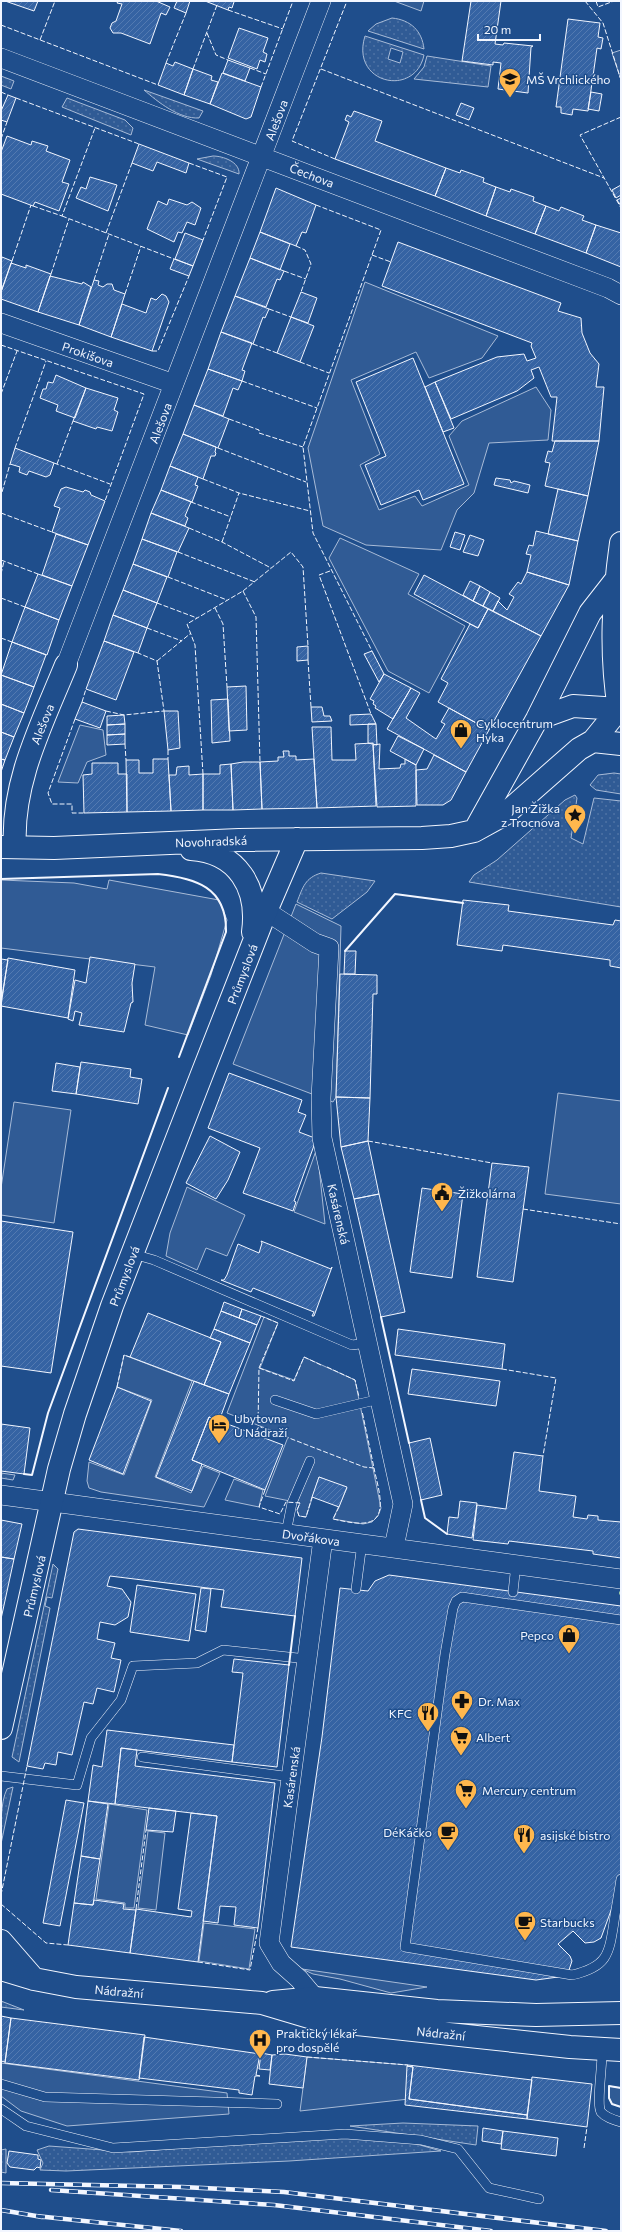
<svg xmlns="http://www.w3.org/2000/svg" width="622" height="2232" viewBox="0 0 622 2232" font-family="Commissioner,sans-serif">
  <defs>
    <pattern id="grass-dots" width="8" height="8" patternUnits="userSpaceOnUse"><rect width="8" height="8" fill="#305b95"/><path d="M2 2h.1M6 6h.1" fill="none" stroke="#4e73a5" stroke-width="1.8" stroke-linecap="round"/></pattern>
    <pattern id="building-hatch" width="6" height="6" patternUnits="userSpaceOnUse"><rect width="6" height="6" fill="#3563a3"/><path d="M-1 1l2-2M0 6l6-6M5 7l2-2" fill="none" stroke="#537ab1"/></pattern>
  </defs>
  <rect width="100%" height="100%" fill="#1f4e8c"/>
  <path fill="url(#grass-dots)" stroke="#a8bbd7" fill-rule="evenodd" d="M392 18C411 20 422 31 424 49L368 31 376 24Z
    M365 36 424 55C415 98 350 84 365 36ZM391 48 403 52 400 63 388 59Z
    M427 56 491 66 488 87 414 79 424 67Z
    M1 76 14 81 11 89 1 85Z
    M144 90 203 111 199 118C179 119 158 102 144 90Z
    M67 98 125 120 133 128 131 135 62 107Z
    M213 156C223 156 240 162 239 174L197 159Z
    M614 773 621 774V794L596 790 590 785 598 775Z
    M575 795 577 798 571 838 583 844 594 798 621 801V907L469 882 474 875 497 860 565 800Z
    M321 873 375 881 367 892 332 919 297 902C303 887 305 878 321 873Z
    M1 1473 15 1475 13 1480 1 1478Z
    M53 1564 58 1569 52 1598 47 1597 45 1606 50 1608 19 1762 12 1757Z
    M13 1787 1 1844C1 1828 0 1803 7 1789Z
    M1 2001 24 2010 1 2007Z
    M403 2123 478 2126 476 2145 350 2126Z
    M348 2138 413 2143 441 2151 289 2161 66 2171 40 2170 43 2163 37 2150 49 2146 130 2152 285 2140Z
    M6 2149V2173L1 2172V2150Z"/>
  <path fill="#305b95" stroke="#a8bbd7" d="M394 1H424L421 11Z
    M621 50V80L612 53Z
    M365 282 498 336 482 358 429 378 416 352 351 380 380 454 360 465 379 510 415 496 422 506 469 485 449 436 462 421 536 387 551 410 548 440 489 443 474 493 457 510 441 550 366 545 323 526 308 448Z
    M340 538 419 574 408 594 465 626 429 693 388 671 329 558Z
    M80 725 103 730 106 755 87 762 78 783 58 782Z
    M1 880 74 883 107 889 109 880 219 900 227 920 211 975 188 1035 145 1025 155 967 1 948Z
    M296 904 341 926 336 1097 333 1102 233 1064Z
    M558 1093 621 1101V1204L545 1194Z
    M14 1102 71 1110 54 1223 1 1215V1188Z
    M317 1148 325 1224 294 1212Z
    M187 1187 245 1215 227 1256 206 1248 197 1270 166 1256 170 1233Z
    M264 1317 278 1323 260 1368 294 1380 304 1357 355 1380 381 1508 378 1516 372 1522 363 1524 333 1519 347 1488 319 1477 306 1517 299 1516 297 1510 300 1503 265 1496 288 1437 227 1413Z
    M124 1355 192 1381 155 1477 191 1493 203 1466 220 1473 204 1507 101 1492 89 1488 87 1481 89 1462 124 1475 152 1400 117 1387Z
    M234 1479 263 1490 259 1507 225 1500Z
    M109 1804 147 1810 134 1908H125V1903L96 1899Z
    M148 1831 165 1833 156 1910 138 1908Z
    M204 1923 255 1929 249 1969 199 1961Z
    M302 1969 427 1987 391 1993 340 1979 313 1974Z
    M307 2057 408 2065 409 2099 300 2111Z
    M1 2063 227 2093 229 2114 67 2126 21 2111 1 2096Z
    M609 2086 621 2088V2107L612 2104 609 2098Z"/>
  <path fill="url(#building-hatch)" stroke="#f2f6ff" d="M5 1H38L34 11Z
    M118 1H156L170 7 166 15 161 13 150 44 121 33H113L110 28 112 23 116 21 122 4 117 3Z
    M177 1H190L186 13 174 8Z
    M205 1H233L234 2 232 8 229 7 228 10Z
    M471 1H501L495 44 503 45 504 43 533 46 531 47 528 93 498 89 501 63 493 62V65L462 61Z
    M568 19 600 23 598 37 603 38 601 49 597 48 588 111 573 109 572 115 561 113V107H556Z
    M239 28 268 38 263 52 267 54 265 62 260 60 257 69 228 58Z
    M228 60 250 68 245 81 223 73Z
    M175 62 193 69 184 95 158 85 166 63 173 66Z
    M193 69 212 76 211 80 218 82 210 104 184 95Z
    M222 73 261 87 251 117 246 119 210 104Z
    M591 92 602 94 599 111 588 109Z
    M8 95 16 98 7 122 1 120V111Z
    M461 103 474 108 469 120 456 115Z
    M354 111 382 121 375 141 446 168 435 196 335 159 349 122 345 120 347 115 351 117Z
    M7 136 31 145 32 141 48 146 46 151 70 160 62 182 69 184 59 211 35 202 33 206 1 194V152Z
    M139 144 189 163 186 173 157 162 153 171 132 163Z
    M446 168 460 173 461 170 484 178 483 182 496 187 486 216 435 196Z
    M90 177 117 185 108 211 76 198 81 187 86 189Z
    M621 185V195L616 198 612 190Z
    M496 187 510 192 511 189 534 197 533 201 546 206 535 234 486 216Z
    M276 188 316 205 306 233 302 232 296 246 260 232Z
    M621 198V206L617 200Z
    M169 199 187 205 192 202 201 208 195 225 187 222 182 233 178 232 174 242 147 229 158 201 167 205Z
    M546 206 559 211 561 207 584 216 582 220 596 225 586 253 535 234Z
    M596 225 621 233V267L586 253Z
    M260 232 290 244 280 270 250 258Z
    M185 233 203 240 193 266 175 259Z
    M398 242 561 303 558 311 581 318 582 333 590 353 599 364 596 387H604L599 441H552L557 397H551L539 367 531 370 534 378 517 391 451 419 435 382 497 357 524 354 527 361 536 358 531 346 532 343 382 286Z
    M2 257 12 261 1 292V262Z
    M250 258 284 271 280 280 277 279 266 307 235 296Z
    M174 259 193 266 189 276 170 269Z
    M11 263 26 268V265L51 274 38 312 1 299V292Z
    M50 276 82 284 83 282 91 287 79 325 38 312Z
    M94 280 99 281 98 285 103 287 107 284H112L114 290 125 294 111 337 79 325Z
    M301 292 317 298 308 323 291 317Z
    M162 294 166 296 169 302 152 351 111 337 122 304 146 313 151 298 156 300Z
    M235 296 269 309 265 318 263 317 253 344 221 332Z
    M291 317 314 326 300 362 277 353Z
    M221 332 252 343 242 370 245 371 242 381 208 369Z
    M413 358 464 484 423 500 419 490 381 505 365 465 386 456 356 382Z
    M208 369 242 381 238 390 233 388 223 416 194 405Z
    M56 375 86 388 75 418 56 411 58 405 40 398 43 389H46L48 382 53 383Z
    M435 382 454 428 443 432 425 387Z
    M86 388 118 398 114 410 118 412 112 431 97 427 96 429 73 421Z
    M194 405 229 419 218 448 183 434Z
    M183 434 216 447 215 452 216 453 215 456H211L203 479 170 466Z
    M555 441H599L588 496 545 486 550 463 545 462 548 451 552 452Z
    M15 448 54 463 50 475 46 477 29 471 27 475 19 472 20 467 10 464Z
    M170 466 198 477 195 485 198 486 192 502 161 490Z
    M496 478 510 480 511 483 514 481 530 485 528 493 494 485Z
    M66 487 83 492 85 490 90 492 91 495 105 501 88 545 52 532 60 508 54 506 61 489Z
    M558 489 588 496 578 541 548 534Z
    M161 490 191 502 185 516 188 518 185 526 151 513Z
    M151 513 189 528 178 552 142 539Z
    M536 531 578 541 569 585 527 572 531 555 526 554 529 545 533 546Z
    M455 532 465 535 460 550 450 547Z
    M56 534 88 545 72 586 42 575Z
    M470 535 484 540 478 556 463 552Z
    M142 539 177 552 168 577 133 564Z
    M133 564 167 577 157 603 123 590Z
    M527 572 569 585 541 636 493 611 498 601 507 610 514 597 509 594 518 582 521 584Z
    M38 574 72 586 59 620 25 607Z
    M424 575 488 609 478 628 414 594Z
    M470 581 480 586 473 601 463 595Z
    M480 586 490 592 483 606 473 601Z
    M123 590 157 603 147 628 113 615Z
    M490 592 500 598 493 611 483 606Z
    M25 607 59 620 47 655 12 642Z
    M488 609 541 636 489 730 438 702 448 683 441 679 470 624 478 628Z
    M113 615 147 628 138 653 104 641Z
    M104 641 134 652 116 700 86 689Z
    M12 642 46 655 34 687 1 675Z
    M308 646V660L297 661V647Z
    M372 651 384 674 379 682 364 654Z
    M384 674 411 688 393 719 375 708 376 706 373 704 374 701 370 699Z
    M1 675 34 687 24 713 1 704Z
    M246 686 247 730 229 731 227 687Z
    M411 688 420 693 406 718 436 739 445 724 441 722 449 708 489 730 466 772 387 729Z
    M228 699 230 741 212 743 211 700Z
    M82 702 106 711 100 728 75 719Z
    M1 704 24 713 14 737 1 732Z
    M311 707H322L324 716H330L332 721 312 722Z
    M164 711H178L180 748 168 750Z
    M371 714 376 724 350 725V715Z
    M124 715 125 724 107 725V716Z
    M125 724V734L107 735V725Z
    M368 724H376L377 745 368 743Z
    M312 727H331L332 760H356L355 744 373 743 376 806 317 808Z
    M1 732 14 737 5 760 1 759Z
    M125 734V744L107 745V735Z
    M398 736 424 749 416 765 390 751Z
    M380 744 379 769 400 768 401 764H405V759L416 765V806L377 807 373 745Z
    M283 751H289V756H296V760L314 759 317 808 262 809 260 762 278 761V757H284Z
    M434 755 466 772 451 800 443 805H417L416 770 427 769Z
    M1 759 5 760 1 772Z
    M153 759H168L171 811 127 812 126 760H139V773H153Z
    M243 762H260L262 809 233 810 231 764Z
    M92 763H118V774H127V812L84 813 83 775 92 774Z
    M231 764 233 810H203V774H220V765Z
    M189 766V775L203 774V810L171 811 169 775H176L177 767Z
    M463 900 509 905 508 911 613 925 615 920 621 921V968L610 966V960L503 945 502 951 457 945Z
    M345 951H356L355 974H344Z
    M90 957 135 964 132 983 133 1002 131 1003 124 1032 79 1025 82 1013 75 1011 73 1021 68 1019 75 980 86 983Z
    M8 958 75 970 68 1018 1 1006Z
    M1 959 8 960 2 996H1Z
    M340 974 377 975V994H373L370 1098 336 1097Z
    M81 1062 131 1069 130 1077 142 1079 138 1104 76 1094Z
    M56 1063 80 1067 76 1094 52 1091Z
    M229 1073 302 1100 298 1112 306 1115 299 1132 320 1140H316L294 1201 296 1202 293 1211 243 1193 260 1148 208 1128Z
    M336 1097 370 1098 368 1141 341 1147Z
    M210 1136 240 1152 228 1180 216 1199 186 1183Z
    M368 1141 379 1194 354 1199 341 1147Z
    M492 1163 529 1167 513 1282 477 1277Z
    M422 1188 463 1194 452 1278 410 1272Z
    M379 1194 405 1312 381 1317 354 1199Z
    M1 1221 73 1232 51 1373 1 1366Z
    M261 1241 331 1269 332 1267 314 1316H312L314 1312 253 1288 251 1292 221 1280H224L227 1275 238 1244 259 1253 262 1243Z
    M224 1302 242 1309 239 1318 221 1311Z
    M242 1309 261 1316 257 1325 239 1318Z
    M221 1311 257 1325 250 1343 214 1329Z
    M148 1313 221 1342 204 1385 130 1357Z
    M214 1329 250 1343 229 1394 204 1385 221 1342 210 1338Z
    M398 1329 505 1344 502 1369 395 1355Z
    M412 1369 500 1381 496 1406 408 1394Z
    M194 1381 229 1394 219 1421 209 1417 192 1460 202 1464 192 1491 156 1477Z
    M117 1387 151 1401 123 1474 89 1460Z
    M209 1417 283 1445 265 1490 192 1460Z
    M1 1424 30 1428 24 1474 1 1471Z
    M430 1438 442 1495 421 1500 409 1443Z
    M514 1452 543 1456 539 1491 576 1496 573 1517 587 1519 588 1515 598 1516V1520L621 1522V1558L593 1554V1551L509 1541 508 1544 473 1540 477 1505 506 1509Z
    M319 1477 347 1487 339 1507 312 1497Z
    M460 1501 477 1503 472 1538 447 1534 449 1517 458 1518Z
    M1 1520 22 1524 14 1559 1 1557Z
    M78 1529 302 1558 295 1616 221 1607 224 1590 110 1576 107 1586 122 1589 131 1602 128 1617 115 1625 100 1622 97 1639 115 1643 111 1658 121 1660 114 1692 97 1688 93 1704 84 1702 72 1755 58 1752 56 1765 45 1763 43 1769 27 1766 74 1532Z
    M1 1557 14 1559 1 1619Z
    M389 1575 621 1606V1883L601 1938 594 1942 585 1943 573 1931 558 1944 570 1956 572 1961 569 1970 558 1977 536 1980 291 1947 322 1737 340 1588 368 1591 375 1581Z
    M137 1585 196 1594 189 1641 130 1632Z
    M201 1588 211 1589 206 1632 195 1630Z
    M234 1659 289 1665 277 1767 232 1762 243 1673 232 1672Z
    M107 1730 234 1745 232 1762 121 1748 115 1804 88 1801 93 1765 102 1767Z
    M121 1748 137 1750 135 1766 275 1783 258 1928 234 1925 236 1907 220 1906 218 1923 203 1921 217 1816 115 1804Z
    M66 1800 84 1803 60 1926 43 1923Z
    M88 1801 108 1804 100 1859 81 1856Z
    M149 1808 176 1811 173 1832 146 1830Z
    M191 1813 217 1816 198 1962 130 1953 136 1909 191 1917 192 1911 178 1909Z
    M81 1856 100 1859 93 1905 74 1903Z
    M94 1900 124 1904 123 1909 136 1910 130 1953 68 1945 74 1903 93 1905Z
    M1 2016 11 2018 5 2062 1 2061Z
    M11 2018 145 2035 139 2080 5 2063Z
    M144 2037 260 2054 256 2075 260 2076H255L252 2095 239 2093V2090L139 2078Z
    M261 2053 272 2055 270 2070 259 2069Z
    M285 2054 307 2057 303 2088 269 2084 272 2055Z
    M408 2065 532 2080 527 2115 409 2099 413 2067 407 2066Z
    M407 2066 413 2067 409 2099 527 2115V2119L405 2105Z
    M532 2077 592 2084 587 2127 527 2119Z
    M483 2128 503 2131 501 2144 482 2141Z
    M503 2131 558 2138 556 2156 501 2149Z
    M9 2151 38 2155V2159L41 2160 40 2168 37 2167 34 2170 10 2167 7 2163Z"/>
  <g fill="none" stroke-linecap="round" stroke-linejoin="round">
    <g stroke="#f2f6ff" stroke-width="10">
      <path id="service" d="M133 1254 154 1260 352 1345 367 1343
        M275 1400 316 1414 380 1399
        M286 1533 292 1503 310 1461
        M356 1589 362 1543
        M513 1592 516 1564
        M621 1620 462 1597 456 1601 453 1608 445 1654 405 1947 572 1975C607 1967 609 1955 614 1922 616 1908 619 1893 621 1879
        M142 1757 291 1777
        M1 1776 77 1785 91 1738 121 1700 133 1666 197 1663 223 1650 307 1659
        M602 2049C603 2062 596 2104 601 2112 606 2118 614 2120 621 2122
        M1 2084 45 2097 277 2104
        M1 2109 26 2126 113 2148 345 2134 421 2140 458 2149 489 2188 539 2199"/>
    </g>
    <g stroke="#f2f6ff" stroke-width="20">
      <path id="minor" d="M1 58 608 288 621 295
        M1 323 174 384
        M66 665 321 1
        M266 911 315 943 329 948 321 1098 322 1138 403 1504 394 1547
        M1 1495 621 1579
        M315 1998 299 1979 281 1963 269 1943 323 1539"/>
    </g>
    <g stroke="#f2f6ff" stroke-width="24">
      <path id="tertiary" d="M619 709C610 652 613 600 621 543
        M537 719 573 706 619 709
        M593 741 621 744
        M475 830 537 719 590 613 615 581
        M1 847 54 848 239 840 422 838 451 836 474 831 505 814 579 749 593 741 619 709
        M15 847C11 783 42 724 66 665
        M191 849C238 852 259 888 253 932
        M1 1728 59 1469 75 1414 112 1306 202 1074 266 911 297 839"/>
    </g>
    <g stroke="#f2f6ff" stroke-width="24">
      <path id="secondary" d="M1 1941 34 1979
        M1 1969 34 1979 76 1987 262 2003 319 2020 570 2047 621 2050
        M273 2002 315 1998 437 2011 536 2015 621 2013"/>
    </g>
    <use href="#service" stroke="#1f4e8c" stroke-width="9"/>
    <use href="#minor" stroke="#1f4e8c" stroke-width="19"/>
    <use href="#tertiary" stroke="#1f4e8c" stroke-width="22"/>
    <use href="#secondary" stroke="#1f4e8c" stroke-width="22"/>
    <g stroke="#f2f6ff" stroke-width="4.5">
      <path id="rail" d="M1 2183 182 2187 284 2192 606 2231
        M51 2190 274 2205 491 2231
        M1 2210 42 2217
        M36 2216 181 2231"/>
    </g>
    <use href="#rail" stroke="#1f4e8c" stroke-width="3" stroke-dasharray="9" stroke-linecap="butt"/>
    <path stroke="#97c8a6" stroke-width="3" stroke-dasharray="2 3" stroke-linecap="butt" d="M619 1593H621"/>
    <path stroke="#f2f6ff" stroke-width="1" stroke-dasharray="5 2" stroke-linecap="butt" d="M585 1 603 23 621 80
      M596 1 598 7 614 1
      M228 10 283 29
      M1 25 158 85
      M207 33 216 55 228 60
      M40 40 55 1
      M166 63 186 13
      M250 68 266 74
      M193 69 217 5
      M321 69 604 178
      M261 87 293 1
      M1 92 8 95
      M16 98 139 144
      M621 117 580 135 621 208
      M1 139 7 122
      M335 159 292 141 347 1
      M189 163 227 177 203 240
      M316 205 381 230 303 447 313 533 372 651
      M33 206 62 216 95 128
      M62 216 174 259
      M106 233 132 163
      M296 246 305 250 311 264 301 292
      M372 255 391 262
      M12 261 31 205
      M284 271 306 279
      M51 274 69 219
      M94 280 109 234
      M125 294 141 246
      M269 309 291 317
      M253 344 277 353
      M1 345 144 394 105 501
      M152 351H158L189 276
      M300 362 329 373
      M242 381 317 408
      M1 394 17 351
      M229 419 259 430V433L303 447
      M15 448 46 361
      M218 448 306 482
      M54 463 110 484
      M57 464 73 421
      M203 479 239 493 310 511
      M2 492 10 464
      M191 502 231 517
      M1 513 52 532
      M189 528 222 542 271 568
      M222 542 239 493
      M178 552 255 582
      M1 560 38 574
      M330 571 319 575 371 714
      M1 574 4 561
      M168 577 227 600
      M243 591 256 617 260 762
      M1 598 25 607
      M157 603 197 618
      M215 608 223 624 227 687
      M147 628 182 641
      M1 638 12 642
      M308 660 311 707
      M157 661 191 633
      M82 702 86 689
      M106 711 124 715 164 711 157 661 138 653
      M75 719 48 793 52 804H72V813H84
      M125 744 126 760
      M168 750V759
      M203 774 195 645 187 624 243 591 291 552 303 567 308 646
      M368 1141 492 1163
      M523 1209 621 1224
      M321 1365 304 1357 294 1381 259 1368 258 1426 364 1467 374 1468 362 1411
      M327 1367 355 1380 359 1397
      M259 1368 278 1323 261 1316
      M502 1369 556 1378 543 1456
      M117 1387 124 1355 130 1357
      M265 1490 259 1507 280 1514 286 1502 300 1503 297 1510 299 1516 306 1517 312 1497
      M339 1507 333 1519C343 1521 354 1524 364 1523 391 1521 377 1485 374 1468
      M1 1895 27 1766
      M1 1904 46 1943 68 1945
      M136 1909 146 1830
      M198 1962 250 1970 258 1928
      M307 2057 408 2065
      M584 2148 587 2127"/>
    <path stroke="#f2f6ff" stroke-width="2" d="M1 879 158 874C195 878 227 887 226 932L179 1057
      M345 951 395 894 463 903
      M381 1317 409 1443
      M24 1474 32 1475 48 1413 168 1088
      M421 1500 425 1518 447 1534
      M289 1665 295 1616
      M621 2088 609 2086V2098L612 2104 621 2107"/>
  </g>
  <defs>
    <g id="school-pin" transform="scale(1.15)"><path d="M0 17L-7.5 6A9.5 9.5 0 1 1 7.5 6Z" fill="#ffb74d" stroke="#1f4e8c"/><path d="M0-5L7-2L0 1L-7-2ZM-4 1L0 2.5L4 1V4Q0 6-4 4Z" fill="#111"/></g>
    <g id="shop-pin" transform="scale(1.15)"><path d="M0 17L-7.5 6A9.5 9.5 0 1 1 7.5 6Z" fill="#ffb74d" stroke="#1f4e8c"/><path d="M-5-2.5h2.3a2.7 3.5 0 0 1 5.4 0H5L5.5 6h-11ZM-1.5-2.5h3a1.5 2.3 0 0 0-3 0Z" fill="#111"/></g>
    <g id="sight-pin" transform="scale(1.15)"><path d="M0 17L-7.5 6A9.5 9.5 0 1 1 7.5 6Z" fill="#ffb74d" stroke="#1f4e8c"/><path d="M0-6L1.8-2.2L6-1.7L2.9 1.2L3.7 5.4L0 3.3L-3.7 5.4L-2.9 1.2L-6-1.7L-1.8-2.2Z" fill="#111"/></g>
    <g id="civic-pin" transform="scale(1.15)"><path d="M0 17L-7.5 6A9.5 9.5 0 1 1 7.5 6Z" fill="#ffb74d" stroke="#1f4e8c"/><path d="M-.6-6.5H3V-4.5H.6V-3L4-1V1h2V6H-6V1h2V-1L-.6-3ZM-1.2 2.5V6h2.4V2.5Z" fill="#111"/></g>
    <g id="hotel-pin" transform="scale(1.15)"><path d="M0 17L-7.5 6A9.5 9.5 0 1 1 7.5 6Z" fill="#ffb74d" stroke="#1f4e8c"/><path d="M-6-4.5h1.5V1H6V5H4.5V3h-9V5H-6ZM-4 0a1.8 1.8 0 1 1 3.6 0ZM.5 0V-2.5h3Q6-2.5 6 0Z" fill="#111"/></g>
    <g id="pharmacy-pin" transform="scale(1.15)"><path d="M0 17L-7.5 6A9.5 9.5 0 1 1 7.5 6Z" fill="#ffb74d" stroke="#1f4e8c"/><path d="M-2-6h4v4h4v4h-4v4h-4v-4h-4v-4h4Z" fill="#111"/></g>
    <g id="restaurant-pin" transform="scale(1.15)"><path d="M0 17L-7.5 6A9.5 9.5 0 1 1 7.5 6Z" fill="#ffb74d" stroke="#1f4e8c"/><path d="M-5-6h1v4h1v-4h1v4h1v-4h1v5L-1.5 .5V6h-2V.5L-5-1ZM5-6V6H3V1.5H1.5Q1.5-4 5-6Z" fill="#111"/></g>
    <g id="supermarket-pin" transform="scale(1.15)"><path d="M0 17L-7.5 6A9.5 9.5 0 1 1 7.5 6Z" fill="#ffb74d" stroke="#1f4e8c"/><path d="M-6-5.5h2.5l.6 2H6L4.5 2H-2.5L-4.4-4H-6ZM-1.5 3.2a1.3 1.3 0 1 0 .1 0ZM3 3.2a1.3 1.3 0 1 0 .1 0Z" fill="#111"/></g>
    <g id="cafe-pin" transform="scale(1.15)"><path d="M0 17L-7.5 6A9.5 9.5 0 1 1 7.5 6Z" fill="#ffb74d" stroke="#1f4e8c"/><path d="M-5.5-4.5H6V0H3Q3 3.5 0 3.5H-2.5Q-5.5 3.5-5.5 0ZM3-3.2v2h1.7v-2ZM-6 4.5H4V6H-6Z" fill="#111"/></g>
    <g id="hospital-pin" transform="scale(1.15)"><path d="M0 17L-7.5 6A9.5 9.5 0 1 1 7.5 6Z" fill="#ffb74d" stroke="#1f4e8c"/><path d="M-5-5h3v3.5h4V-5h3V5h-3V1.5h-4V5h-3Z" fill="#111"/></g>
  </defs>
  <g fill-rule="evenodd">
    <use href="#school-pin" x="510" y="79"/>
    <use href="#shop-pin" x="461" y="730"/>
    <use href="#sight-pin" x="575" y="815"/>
    <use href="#civic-pin" x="442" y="1193"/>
    <use href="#hotel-pin" x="219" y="1425"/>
    <use href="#shop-pin" x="569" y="1635"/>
    <use href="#pharmacy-pin" x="462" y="1701"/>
    <use href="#restaurant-pin" x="428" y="1713"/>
    <use href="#supermarket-pin" x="461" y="1737"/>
    <use href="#supermarket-pin" x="466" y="1790"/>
    <use href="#cafe-pin" x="448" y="1832"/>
    <use href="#restaurant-pin" x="524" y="1835"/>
    <use href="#cafe-pin" x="525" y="1922"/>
    <use href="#hospital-pin" x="260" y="2040"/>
  </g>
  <g text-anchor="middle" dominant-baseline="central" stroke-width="3" stroke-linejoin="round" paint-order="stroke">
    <g font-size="12" fill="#f2f6ff" stroke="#1f4e8c" text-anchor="start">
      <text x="526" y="79">MŠ Vrchlického</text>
      <text x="476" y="723">Cyklocentrum<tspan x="476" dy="14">Hyka</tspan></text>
      <text x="560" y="808" text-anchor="end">Jan Žižka<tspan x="560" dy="14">z Trocnova</tspan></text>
      <text x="458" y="1193">Žižkolárna</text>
      <text x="234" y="1418">Ubytovna<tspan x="234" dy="14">U Nádraží</tspan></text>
      <text x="554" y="1635" text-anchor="end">Pepco</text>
      <text x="478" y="1701">Dr. Max</text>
      <text x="412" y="1713" text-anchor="end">KFC</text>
      <text x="476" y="1737">Albert</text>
      <text x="482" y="1790">Mercury centrum</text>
      <text x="432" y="1832" text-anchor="end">DéKáčko</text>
      <text x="540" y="1835">asijské bistro</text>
      <text x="540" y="1922">Starbucks</text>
      <text x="276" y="2033">Praktický lékař<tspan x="276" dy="14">pro dospělé</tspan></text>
    </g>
    <g font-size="12" fill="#f2f6ff" stroke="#1f4e8c">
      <text transform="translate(276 120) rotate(-69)">Alešova</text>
      <text transform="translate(312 175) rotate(21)">Čechova</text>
      <text transform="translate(88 354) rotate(19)">Prokišova</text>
      <text transform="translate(160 423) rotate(-69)">Alešova</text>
      <text transform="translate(42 724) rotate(-68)">Alešova</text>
      <text transform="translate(211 841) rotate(-2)">Novohradská</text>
      <text transform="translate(242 974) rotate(-69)">Průmyslová</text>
      <text transform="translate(339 1214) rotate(77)">Kasárenská</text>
      <text transform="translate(124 1276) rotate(-69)">Průmyslová</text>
      <text transform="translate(311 1537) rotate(8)">Dvořákova</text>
      <text transform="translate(34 1586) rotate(-77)">Průmyslová</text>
      <text transform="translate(291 1777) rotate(-82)">Kasárenská</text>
      <text transform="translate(119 1991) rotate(5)">Nádražní</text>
      <text transform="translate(441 2033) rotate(6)">Nádražní</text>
    </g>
  </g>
  <rect width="622" height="2232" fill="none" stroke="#f2f6ff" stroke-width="4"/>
  <path d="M478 34v6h62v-6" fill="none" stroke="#f2f6ff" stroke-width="2"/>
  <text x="484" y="34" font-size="12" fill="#f2f6ff" stroke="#1f4e8c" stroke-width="3" paint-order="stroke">20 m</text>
</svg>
